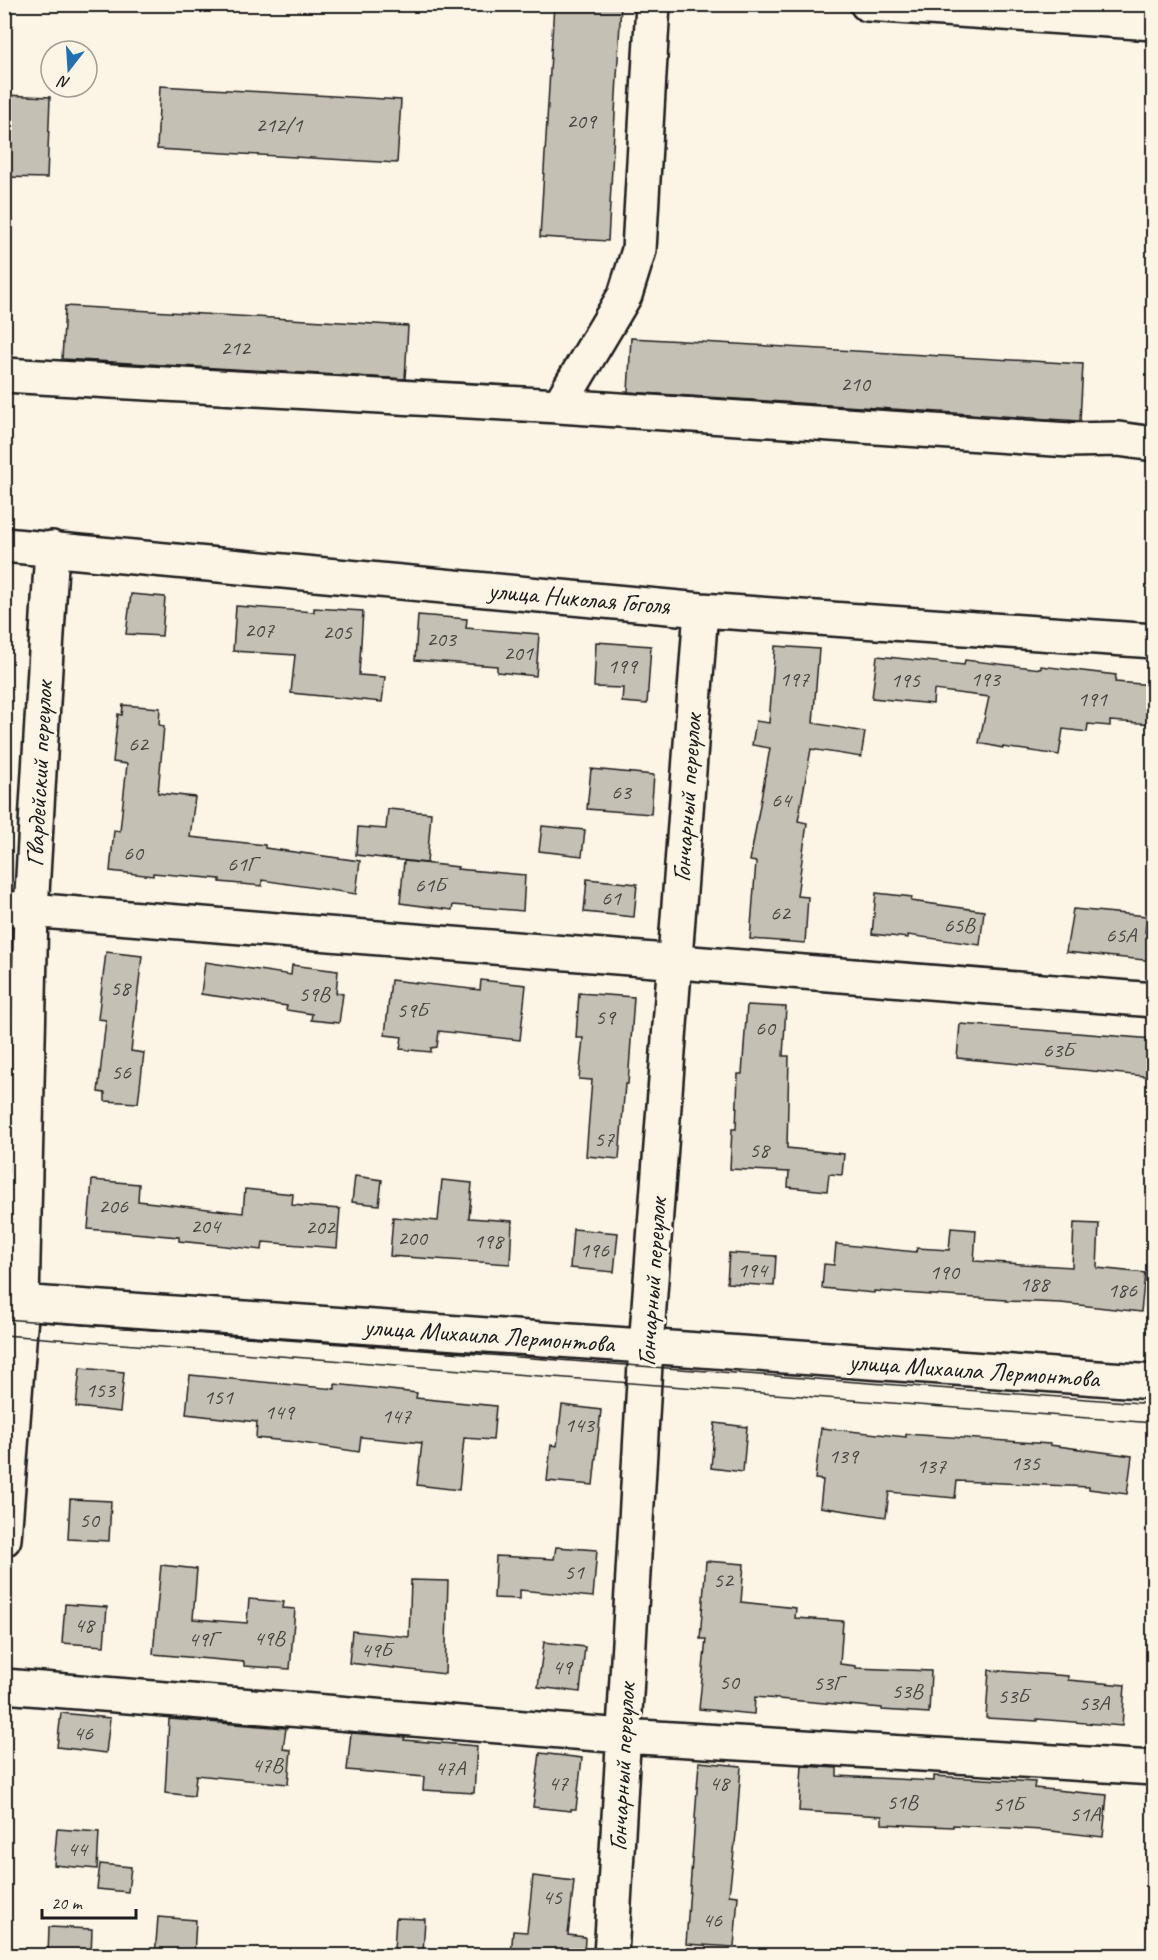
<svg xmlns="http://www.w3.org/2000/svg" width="1158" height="1960" viewBox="0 0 1158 1960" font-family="Caveat,sans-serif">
  <rect width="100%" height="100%" fill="#fcf5e5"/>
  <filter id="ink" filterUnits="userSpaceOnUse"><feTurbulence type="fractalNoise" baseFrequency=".0167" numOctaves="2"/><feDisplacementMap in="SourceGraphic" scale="12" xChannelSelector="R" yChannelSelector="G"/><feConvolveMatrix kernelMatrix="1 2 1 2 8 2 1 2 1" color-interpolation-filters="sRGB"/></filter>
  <g filter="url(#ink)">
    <path fill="#c4c0b3" stroke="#1c1c1c" stroke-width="1.5" d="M554 4H621L608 241 540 237Z
      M160 86 401 100 397 163 157 149Z
      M4 95 50 97 47 178 4 177Z
      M65 306 408 326 405 379 62 359Z
      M631 338 1083 364 1080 421 628 392Z
      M131 594 165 597 162 636 126 634Z
      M236 606 314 612V608L363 611 359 675 385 677 382 702 291 693 295 655 233 651Z
      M418 615 467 619 466 628 539 634 536 676 497 672V666L415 660Z
      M596 642 651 646 647 704 622 702 623 688 594 687Z
      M775 646 819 649 813 723 865 732 861 757 811 749 798 821 807 823 797 896 808 897 805 943 750 939 756 862 750 861 770 748 752 745 756 721 769 723Z
      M877 656 964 665 965 660 1041 669V666L1116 675 1115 682 1154 685V724L1110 721V726L1088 724 1087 732 1063 729 1059 755 1003 747V748L979 743 989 697 934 690 933 704 872 698Z
      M123 705 160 708 159 725 164 726 158 793 195 797 190 837 265 845V848L360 861 356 894 262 880V886L220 882V879L153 873V876L110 871 114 830 120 831 127 764 113 762 118 714 122 715Z
      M591 769 654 775 651 814 587 809Z
      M388 809 431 813 427 863 356 855 358 827 386 829Z
      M542 826 585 830 582 856 539 851Z
      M404 861 458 867 457 869 525 875 523 911 453 905 452 910 400 903Z
      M587 879 637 884 634 917 584 912Z
      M876 893 912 897 911 901 984 911 980 945 908 935V938L872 934Z
      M1073 909 1147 916 1145 932 1154 933V961L1066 952Z
      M106 952 142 956 131 1051 144 1053 138 1103 105 1101V1093L98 1092 106 1020 98 1019Z
      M205 962 291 975 292 965 338 971 336 993 343 994 339 1023 311 1020 312 1014 286 1010 287 1006 201 994Z
      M391 980 480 990 481 980 526 985 520 1040 439 1031 437 1047 431 1048V1052L400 1049 402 1037 385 1035Z
      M579 993 634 997 628 1084H625L619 1159 586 1156 592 1080 579 1079 583 1038H576Z
      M747 1005 786 1007 783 1056H789L787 1148 844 1154 842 1175 829 1174 827 1191 788 1187 789 1172 730 1169 732 1129H736L738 1074H742Z
      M960 1024 1154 1039V1077L957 1058Z
      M355 1176 382 1180 379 1205 352 1202Z
      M92 1180 139 1184 138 1201 243 1213 245 1189 293 1194 292 1205 340 1209 337 1248 263 1242 262 1250 179 1241V1237L88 1229Z
      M442 1180 472 1183 469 1218 512 1221 510 1264 390 1256 393 1217 438 1221Z
      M1074 1223 1099 1224 1097 1268 1145 1273 1141 1312 1061 1303 1006 1301V1300L874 1291V1293L822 1288 824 1264 834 1265 836 1244 916 1252 917 1248 949 1250 951 1228 976 1230 974 1261 1072 1267Z
      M573 1229 618 1233 614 1272 570 1268Z
      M729 1253 776 1256 774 1286 727 1283Z
      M80 1368 124 1372 120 1412 76 1407Z
      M190 1375 335 1389V1384L417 1393 416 1398 496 1406 493 1440 464 1438 459 1490 417 1485 422 1443 361 1437 359 1452 296 1442 256 1438 257 1422 186 1414Z
      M562 1405 601 1410 593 1485 547 1481 551 1445 557 1446Z
      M715 1423 747 1427 743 1472 711 1468Z
      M821 1428 906 1437V1434L1050 1444V1445L1132 1456 1127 1494 1089 1489V1487L957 1481 955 1498 889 1492 886 1517 820 1507 823 1480 815 1479Z
      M70 1499 111 1501 109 1541 68 1539Z
      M556 1547 597 1550 593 1597 520 1590V1599L494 1598 496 1556 554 1559Z
      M706 1561 744 1564 741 1602 796 1608 795 1618 843 1621 840 1664 856 1666V1668L931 1671 929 1713 882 1710V1708L755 1697 754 1714 699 1709 706 1639H700Z
      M161 1565 197 1569 193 1619 247 1623 249 1599 284 1602 283 1608 295 1609 290 1669 244 1666V1662L153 1654Z
      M411 1580 448 1581 445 1674 349 1663 352 1631 409 1637Z
      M65 1604 107 1607 104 1646 62 1643Z
      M544 1642 585 1647 580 1692 538 1687Z
      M989 1670 1068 1676V1680L1125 1685 1122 1726 1037 1719V1721L986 1718Z
      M61 1713 110 1718 106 1753 57 1747Z
      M169 1719 286 1728 283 1749 291 1750 288 1784 196 1775 194 1796 165 1793Z
      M351 1733 405 1737 404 1740 477 1746 474 1793 423 1790 424 1777 347 1770Z
      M540 1753 582 1758 576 1809H571V1811L533 1807Z
      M699 1762 741 1766 736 1834 729 1895 738 1896 734 1947 686 1944Z
      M802 1766 837 1768V1776L934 1781V1776L1035 1782 1034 1788 1107 1795 1103 1837 1042 1830 953 1825V1827L882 1824V1816L799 1811Z
      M57 1829 99 1832 97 1869 54 1865Z
      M100 1864 131 1867 128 1892 97 1889Z
      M533 1876 574 1881 568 1935 585 1937 584 1956H511L513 1931 527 1932Z
      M158 1917 196 1920 194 1956H155Z
      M396 1918 425 1919 423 1952 394 1950Z
      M49 1927 92 1929 91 1956H48Z"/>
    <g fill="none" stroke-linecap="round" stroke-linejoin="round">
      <g stroke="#1c1c1c" stroke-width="38">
        <path id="minor" d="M653 4 639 250 625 295 559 406 1069 440 1118 439 1154 444
          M867 4 1154 23
          M4 375 559 406
          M4 545 701 610 1154 641
          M4 908 1154 1000
          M4 1301 1154 1382
          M4 1539 22 1302 31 910 52 548
          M4 1686 623 1736 1154 1768
          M611 1956 646 1347 701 610"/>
      </g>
      <use href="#minor" stroke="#fcf5e5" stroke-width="33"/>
      <path stroke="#1c1c1c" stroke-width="1.5" d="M4 1319 1154 1404
        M4 1335 1154 1423"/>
    </g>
  </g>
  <g text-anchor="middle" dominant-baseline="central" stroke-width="6" stroke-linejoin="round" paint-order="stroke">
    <g font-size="22" fill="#464542">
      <text x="581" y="121">209</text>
      <text x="279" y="125">212/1</text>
      <text x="235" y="348">212</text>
      <text x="855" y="384">210</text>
      <text x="259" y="630">207</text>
      <text x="337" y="632">205</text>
      <text x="441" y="639">203</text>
      <text x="518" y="653">201</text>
      <text x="622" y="666">199</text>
      <text x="794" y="679">197</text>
      <text x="985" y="679">193</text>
      <text x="905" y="680">195</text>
      <text x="1092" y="699">191</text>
      <text x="138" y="744">62</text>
      <text x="621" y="792">63</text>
      <text x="781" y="800">64</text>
      <text x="133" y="853">60</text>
      <text x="242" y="864">61Г</text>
      <text x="430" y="885">61Б</text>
      <text x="611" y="898">61</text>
      <text x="780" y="913">62</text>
      <text x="959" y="925">65В</text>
      <text x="1121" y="935">65А</text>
      <text x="120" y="988">58</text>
      <text x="314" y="994">59В</text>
      <text x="412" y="1010">59Б</text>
      <text x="605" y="1017">59</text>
      <text x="765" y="1028">60</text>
      <text x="1058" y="1050">63Б</text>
      <text x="121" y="1072">56</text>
      <text x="604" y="1139">57</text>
      <text x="759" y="1150">58</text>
      <text x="113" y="1206">206</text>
      <text x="205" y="1226">204</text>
      <text x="320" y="1227">202</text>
      <text x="412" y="1238">200</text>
      <text x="488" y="1241">198</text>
      <text x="594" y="1250">196</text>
      <text x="752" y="1270">194</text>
      <text x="944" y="1272">190</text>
      <text x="1034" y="1284">188</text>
      <text x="1122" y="1290">186</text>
      <text x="100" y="1390">153</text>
      <text x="218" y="1397">151</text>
      <text x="279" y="1412">149</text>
      <text x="396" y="1416">147</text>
      <text x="579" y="1425">143</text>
      <text x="843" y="1456">139</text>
      <text x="1025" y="1463">135</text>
      <text x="931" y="1466">137</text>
      <text x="89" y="1520">50</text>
      <text x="574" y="1572">51</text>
      <text x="723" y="1580">52</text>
      <text x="84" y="1625">48</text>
      <text x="269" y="1638">49В</text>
      <text x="203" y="1639">49Г</text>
      <text x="376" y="1650">49Б</text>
      <text x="562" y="1667">49</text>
      <text x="729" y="1682">50</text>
      <text x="828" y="1683">53Г</text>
      <text x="907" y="1691">53В</text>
      <text x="1013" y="1696">53Б</text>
      <text x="1094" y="1703">53А</text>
      <text x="83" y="1733">46</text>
      <text x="267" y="1765">47В</text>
      <text x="450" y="1768">47А</text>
      <text x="558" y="1783">47</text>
      <text x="719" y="1783">48</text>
      <text x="902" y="1802">51В</text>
      <text x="1008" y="1804">51Б</text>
      <text x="1085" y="1814">51А</text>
      <text x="77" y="1849">44</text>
      <text x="552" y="1897">45</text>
      <text x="712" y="1920">46</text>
    </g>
    <g font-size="26" fill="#1c1c1c" stroke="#fcf5e5">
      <text transform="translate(579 598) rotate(5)">улица Николая Гоголя</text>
      <text transform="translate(39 774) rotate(-87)">Гвардейский переулок</text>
      <text transform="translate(687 798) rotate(-86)">Гончарный переулок</text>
      <text transform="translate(652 1282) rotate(-86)">Гончарный переулок</text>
      <text transform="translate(489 1335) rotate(4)">улица Михаила Лермонтова</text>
      <text transform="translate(974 1370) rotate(4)">улица Михаила Лермонтова</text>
      <text transform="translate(622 1767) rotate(-87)">Гончарный переулок</text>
    </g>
  </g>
  <rect width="1158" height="1960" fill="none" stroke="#fcf5e5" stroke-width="24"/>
  <rect x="12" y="12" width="1134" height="1936" fill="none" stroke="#1c1c1c" stroke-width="2" filter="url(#ink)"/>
  <g transform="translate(69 69) rotate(197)"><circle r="28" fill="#fcf5e5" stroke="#a29e95" stroke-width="1.5"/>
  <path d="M0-4.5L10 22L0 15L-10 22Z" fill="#1f6fb2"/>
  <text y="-9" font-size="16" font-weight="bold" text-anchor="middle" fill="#1c1c1c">N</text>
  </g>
  <path d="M42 1909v9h94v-9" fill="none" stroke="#1c1c1c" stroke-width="3"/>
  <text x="51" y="1909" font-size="18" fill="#1c1c1c" stroke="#fcf5e5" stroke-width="4.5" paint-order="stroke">20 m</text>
</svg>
